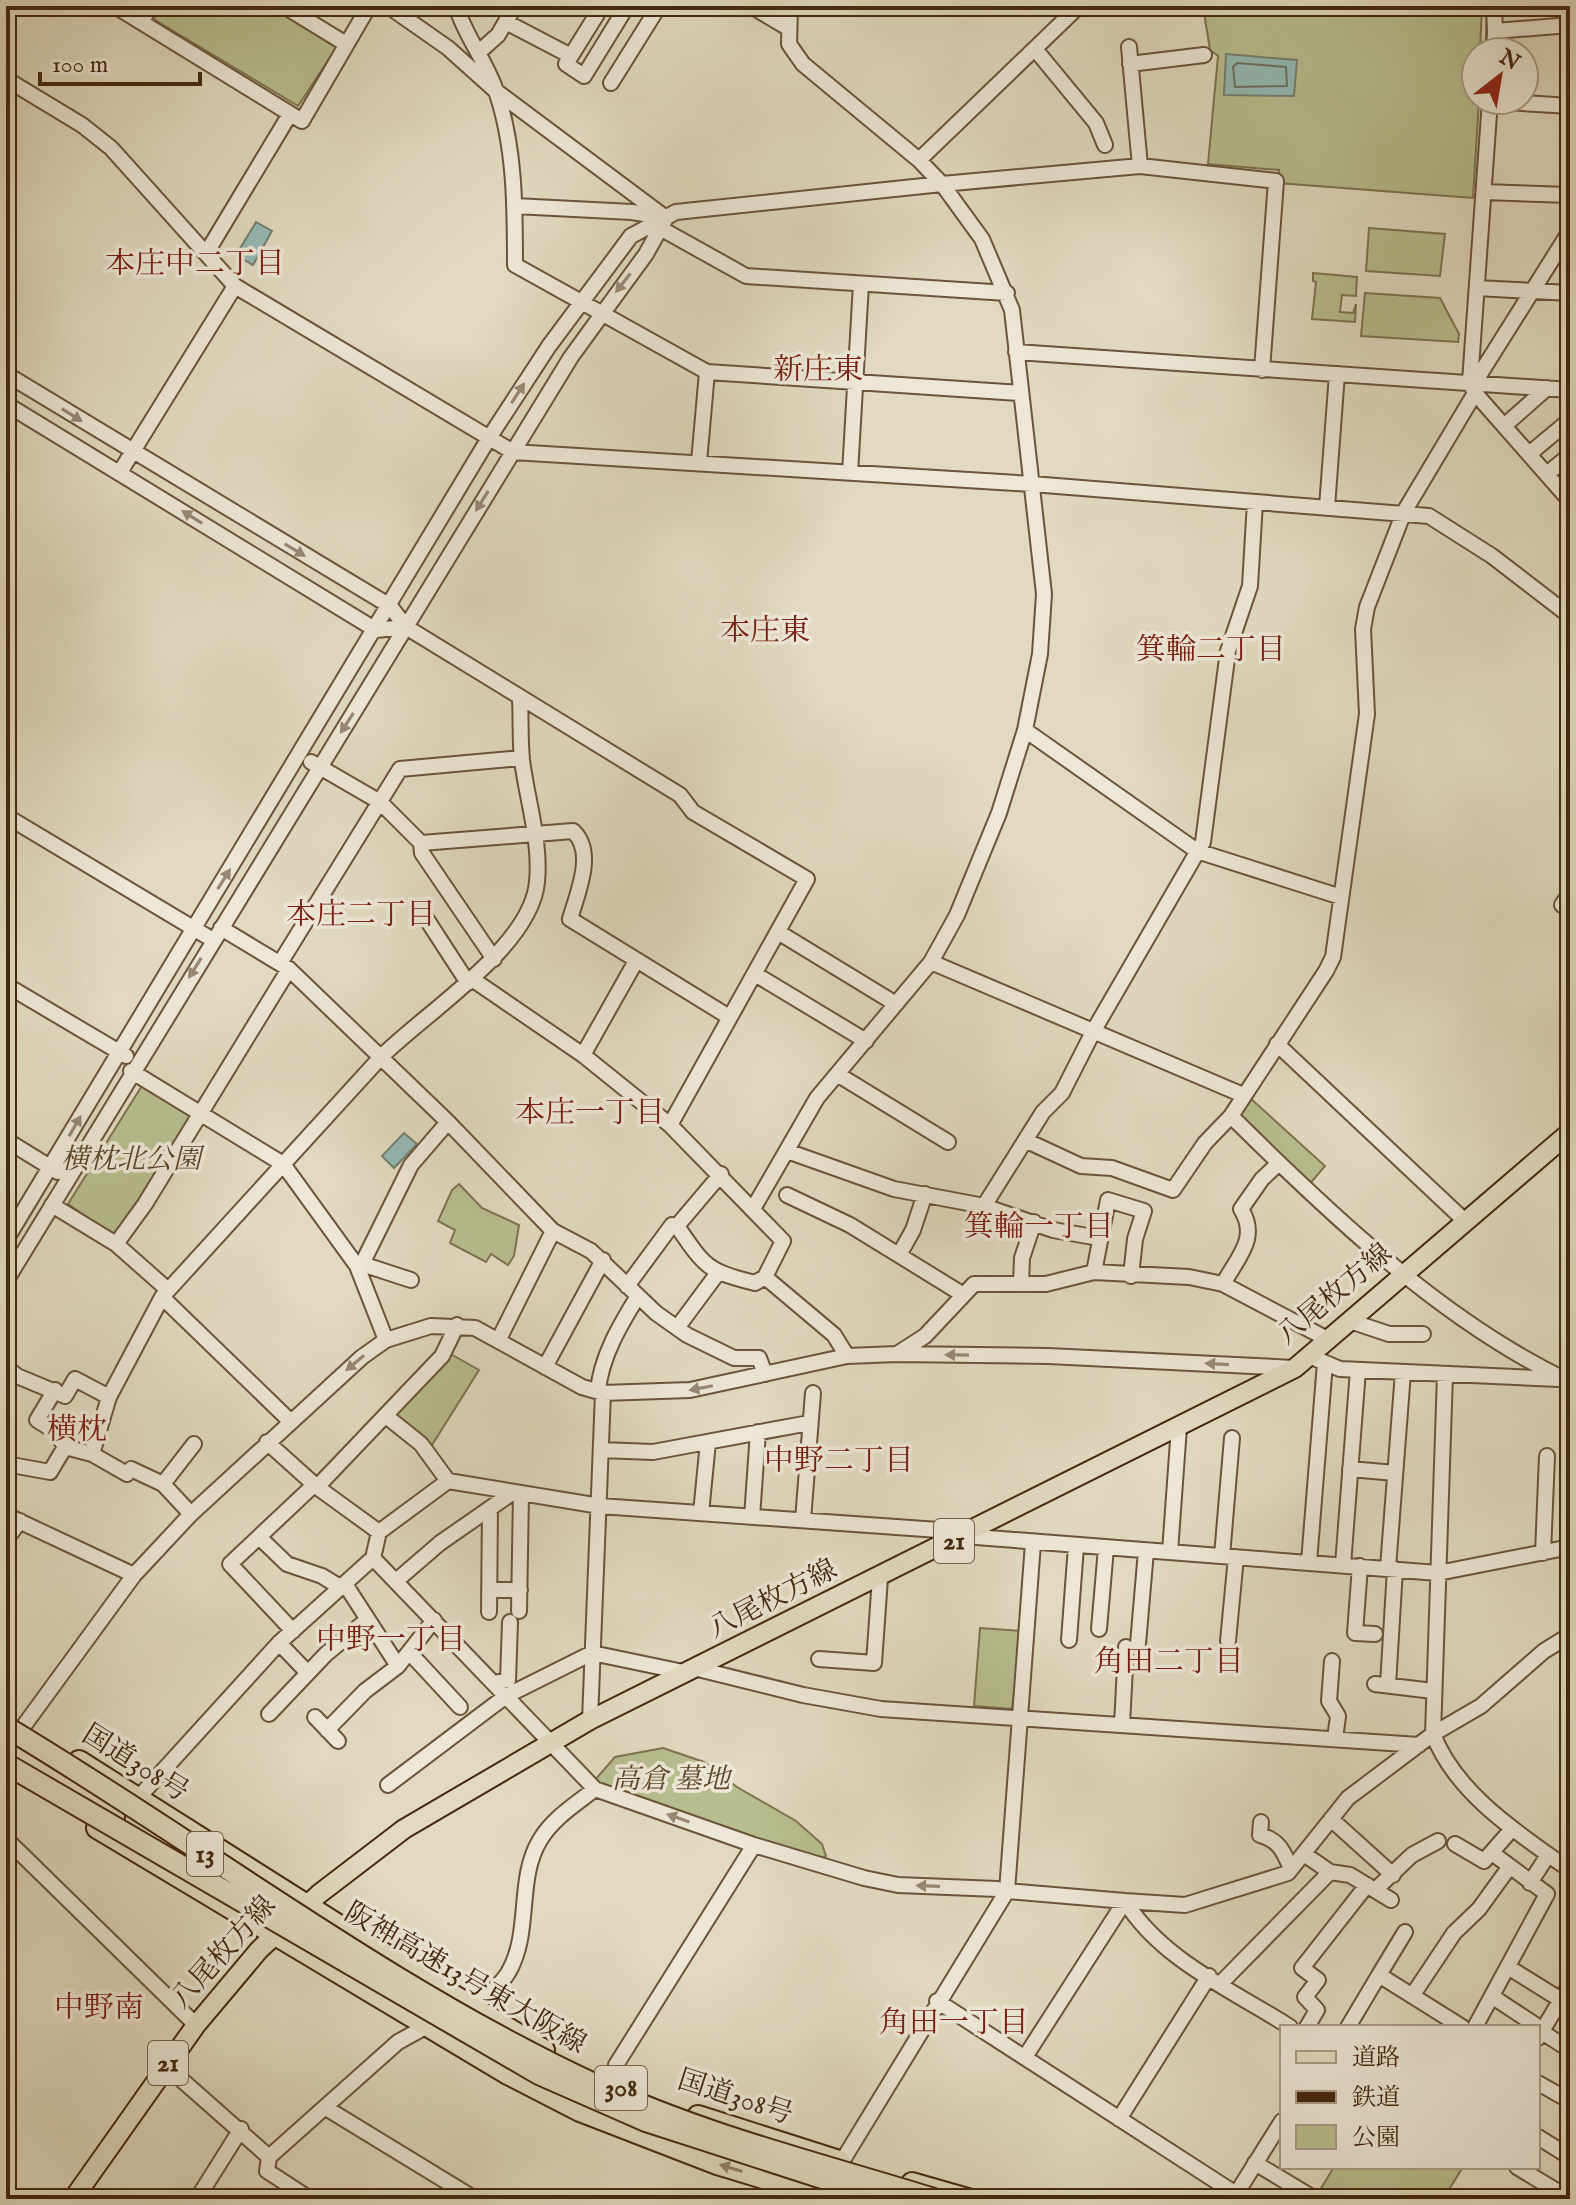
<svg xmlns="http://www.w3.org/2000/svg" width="1576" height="2205" viewBox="0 0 1576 2205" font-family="'IM FELL English','Noto Serif JP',serif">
  <rect width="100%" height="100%" fill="#e1dac0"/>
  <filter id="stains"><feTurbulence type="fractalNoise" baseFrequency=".0025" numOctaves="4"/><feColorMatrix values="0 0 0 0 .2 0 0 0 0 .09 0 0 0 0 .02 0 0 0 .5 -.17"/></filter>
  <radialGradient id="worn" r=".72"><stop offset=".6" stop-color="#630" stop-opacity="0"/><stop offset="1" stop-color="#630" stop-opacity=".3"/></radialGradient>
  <path fill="#b7be8f" stroke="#7e734e" stroke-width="2" d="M157 6H278L335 40 337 47 298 106 155 20 153 13Z
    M1203 6H1482L1480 52H1476L1479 100 1473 198 1278 183 1279 170 1208 164 1218 56 1210 50Z
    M1369 228 1445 234 1440 276 1366 271Z
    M1313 273 1357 277 1356 296 1342 295 1340 312 1353 313 1356 304 1355 322 1312 319 1316 282 1313 281Z
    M1365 293 1440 298 1459 334 1458 342 1361 336Z
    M143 1084 189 1111 192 1119 118 1234 112 1235 68 1204Z
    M1250 1098 1325 1166 1308 1186 1241 1119V1108Z
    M459 1184 482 1208 519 1225 514 1256 508 1265 491 1254 486 1262 450 1243 455 1230 438 1221 452 1190Z
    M449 1353 479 1370 432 1445 399 1421 396 1411Z
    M980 1628 1022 1631 1012 1709 974 1706Z
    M663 1748 704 1762 737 1787 796 1821 822 1844 826 1856 817 1860 603 1787 594 1781 615 1757Z
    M1334 2167H1463L1443 2199H1327L1320 2190Z"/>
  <path fill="#94bab5" stroke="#748072" stroke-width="2" d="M1226 54 1297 60 1294 96 1224 95Z
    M256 222 272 231 253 265 236 255Z
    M404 1133 417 1144 394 1168 382 1156Z"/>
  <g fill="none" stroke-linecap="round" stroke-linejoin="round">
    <path stroke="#6c7162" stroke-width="2" d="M1237 63 1286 67 1287 86 1235 87 1233 67Z"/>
    <path stroke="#748072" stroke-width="3" d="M1486 52 1487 16"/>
    <g stroke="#6b543a" stroke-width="18">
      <path id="minor" d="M115 6 302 121 369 6
        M284 6 346 44
        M388 6 448 48 496 91 666 218
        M456 6C465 36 486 61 496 91 515 146 515 207 515 265L707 372 1020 393
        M602 6 566 64 584 76 627 6
        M751 6 788 28
        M790 6 789 44 803 64 919 160 942 184 1140 166 1276 181 1262 370
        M1494 6 1495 31
        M141 22 151 6
        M506 22 571 56
        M1129 47 1140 166
        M1035 49 1096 123 1105 145
        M479 52 498 35 515 6
        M1494 52 1495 31 1570 25
        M1130 64 1204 55
        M6 79 82 125 111 148 235 286 513 452 1032 484 1429 516 1492 556 1570 616
        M611 83 659 6
        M1490 100 1470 382 1475 393 1570 501
        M1490 101 1570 106
        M919 160 1079 6
        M1484 192 1570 195
        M515 206 632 212 662 217
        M660 228 746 276 1007 293
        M207 252 290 114
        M1477 288 1570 293
        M1016 352 1570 390
        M6 374 390 606 406 627 680 795 693 812 807 879 670 1125 783 1241 765 1277 834 1335 847 1356
        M1475 382 1570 231
        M6 404 376 630 406 627
        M1504 426 1547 388
        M1529 454 1570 420
        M699 462 707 372
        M120 472 235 286
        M850 473 861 284
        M1547 474 1570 455
        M1327 507 1337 374
        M1025 730 1197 851 1341 897
        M311 762 380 802 421 843 422 853 494 959
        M6 816 213 940
        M421 843 573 831C596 852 577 894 570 919L729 1017
        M1562 905 1570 893
        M420 909 468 983
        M221 928 289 969 448 1122 553 1231 591 1251 656 1313 687 1335 734 1358H759L765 1374
        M778 932 896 1004
        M931 962 1243 1095
        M280 963 400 769 522 758
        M755 974 866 1041
        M472 979 583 1055 670 1125
        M6 985 126 1056
        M1277 1044 1465 1221
        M583 1055 636 961
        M131 1071 283 1164 357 1266 386 1340
        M837 1074 948 1142
        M1231 1116C1328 1212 1440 1319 1564 1379
        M6 1140 58 1172
        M1027 1141 1081 1166 1112 1168 1173 1190 1205 1143 1231 1116 1326 971 1333 957 1367 714 1363 629 1367 607 1404 512 1475 393
        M787 1151 894 1189 984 1206 1053 1230 1099 1238
        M787 1195 850 1225 962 1294
        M52 1205 116 1244 168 1290
        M984 1206 1043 1112 1062 1093 1094 1030 1203 842 1228 651 1250 586 1255 502
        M677 1226C705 1267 707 1271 755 1283L765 1277
        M6 1240 489 438 549 346 631 236 676 212 942 184 982 239 1012 310 1044 594 1040 654 1025 730 999 813 957 915 931 962 817 1098 754 1207
        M116 1244 145 1204 289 969
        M899 1255 913 1230 925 1194
        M362 1264 411 1280
        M357 1266 362 1264 411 1165 448 1122
        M1094 1272 1108 1200 1144 1211 1135 1239 1131 1276
        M6 1281 571 357 646 254 666 218
        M1021 1284 1022 1258 1034 1222
        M1223 1284C1238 1257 1259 1238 1241 1209L1262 1179 1279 1163
        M627 1286 672 1225 677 1226 721 1174
        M162 1297 289 1420
        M1350 1321 1389 1334H1423
        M677 1328 717 1274
        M499 1339 553 1231
        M897 1354 925 1336 974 1284H1046L1094 1272 1189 1277 1223 1284 1329 1340
        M1309 1356 1340 1369 1558 1379
        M6 1367 17 1376 65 1396 75 1379 109 1397
        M545 1367 603 1260
        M1445 1375 1433 1734C1456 1794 1519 1834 1570 1870
        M55 1390 37 1420 56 1432 65 1447
        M598 1391C601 1357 620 1325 638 1296
        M386 1416 421 1444 448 1481
        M267 1442 317 1487 379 1532
        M601 1450 653 1452 809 1423
        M92 1454 109 1397 162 1297 381 1057C426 1012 531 947 537 882 541 841 527 800 522 760 520 740 521 719 520 699
        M6 1464 50 1472 65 1447 92 1454 127 1474 131 1469 163 1484 191 1514
        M1350 1469 1395 1473
        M163 1484 194 1444
        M317 1487 442 1356 457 1325
        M701 1513 708 1442
        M6 1515 134 1575
        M752 1517 758 1432
        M803 1520 813 1393
        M259 1537 287 1564 322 1576 340 1587
        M6 1540 20 1521
        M1170 1552 1179 1427
        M1543 1553 1547 1456
        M1222 1556 1232 1438
        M373 1558 595 1789 754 1845 864 1878 898 1885 997 1889 1004 1894
        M1309 1562 1325 1363
        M1343 1565 1358 1370
        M1360 1566 1355 1633 1375 1634
        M1388 1568 1403 1372
        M396 1581 440 1543 512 1493
        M345 1584 398 1666
        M489 1590H520
        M519 1611 521 1494
        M489 1612 490 1509
        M1099 1629 1106 1548
        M293 1631 230 1564 315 1484
        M1069 1640 1076 1546
        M1228 1641 1236 1557
        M279 1643 308 1673
        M1138 1644 1146 1551
        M409 1652 460 1707
        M819 1659 874 1663 880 1578
        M1332 1661 1329 1701 1338 1716 1335 1739
        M698 1669 803 1695 881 1709 1419 1745
        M494 1683 508 1680 510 1622
        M1375 1684 1433 1691
        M1388 1685 1395 1569
        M269 1714 326 1654 367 1620
        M315 1717 338 1741
        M590 1720 603 1393
        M1122 1725 1126 1647
        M327 1730 365 1691 398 1666 434 1620
        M12 1742 134 1575 191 1514 362 1357 386 1340 431 1326 475 1328 582 1387 603 1393 690 1390 847 1356 897 1354 1048 1356 1295 1368
        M388 1785 506 1696 592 1653 688 1673
        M139 1797 279 1643 373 1558 379 1532 448 1481 600 1506 953 1531 963 1536 1438 1573 1570 1547
        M1331 1819 1393 1875
        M1261 1822 1260 1835C1279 1840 1284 1852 1291 1869
        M6 1839 196 2025
        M1455 1844 1484 1861 1512 1829
        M1304 1854 1330 1872 1350 1875 1391 1900
        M1530 1883 1548 1855
        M1375 1890 1412 1855 1438 1841
        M1007 1891 1033 1543
        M1508 1967 1561 2000
        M1379 1975 1405 1932
        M1221 1983 1330 1872
        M1412 1996 1454 1933 1479 1909 1508 1869
        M1493 1997 1543 2030
        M937 2001 1236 2194
        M472 2007C486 1997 499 1987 508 1973 532 1933 516 1879 540 1840 553 1818 576 1804 595 1789
        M1307 2027 1317 2010 1305 1997 1318 1980 1302 1968 1367 1885
        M1348 2027 1379 1975 1462 2027
        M1475 2027 1547 1894 1492 1853
        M1542 2032 1570 2050
        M1538 2038 1570 1984
        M1025 2057 1125 1901 1185 1905 1288 1873 1348 1798 1433 1734 1481 1706 1544 1651 1570 1635
        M616 2065 754 1845
        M166 2066 269 2157
        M1538 2083 1570 2101
        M326 2108 475 2199
        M1119 2119 1209 1976
        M1538 2137 1570 2157
        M1255 2163 1315 2199
        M1517 2167 1570 2199
        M838 2168 1007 1891 1125 1901C1161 1960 1234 1991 1290 2027
        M197 2199 241 2129
        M310 2199 267 2171 269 2157 398 2042 427 2026
        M1233 2199 1282 2121"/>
    </g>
    <g stroke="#44280e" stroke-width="22">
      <path id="major" d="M73 2199 196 2025 259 1950 319 1894 404 1829 590 1720 1295 1368 1570 1132"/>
    </g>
    <g stroke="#44280e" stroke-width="24">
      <path id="highway" d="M6 1750 114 1817
        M79 1761 365 1942 544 2050
        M97 1828 506 2073 580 2111 717 2164 833 2199
        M698 2116 839 2161
        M912 2183 968 2199"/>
    </g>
    <use href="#minor" stroke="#ece7d6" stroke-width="14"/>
    <use href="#major" stroke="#e1dac0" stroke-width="18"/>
    <use href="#highway" stroke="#e1dac0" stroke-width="20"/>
    <g stroke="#44280e" stroke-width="6">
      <path id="rail" d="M347 1950C423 1995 499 2046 581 2081 692 2130 812 2162 927 2199"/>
    </g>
    <use href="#rail" stroke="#ece7d6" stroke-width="3" stroke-dasharray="9" stroke-linecap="butt"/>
    <g stroke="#44280e" stroke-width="24" stroke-linecap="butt">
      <path id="highway-bridge" d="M6 1727C203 1845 387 1988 596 2085 703 2135 821 2164 934 2199
        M6 1764 539 2074 646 2121 887 2199"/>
    </g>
    <use href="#highway-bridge" stroke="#e1dac0" stroke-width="20"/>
  </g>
  <defs><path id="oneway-solid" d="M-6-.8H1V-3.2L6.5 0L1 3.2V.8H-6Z" transform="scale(2)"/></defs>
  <g fill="#988872">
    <use href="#oneway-solid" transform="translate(623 283) rotate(128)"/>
    <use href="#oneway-solid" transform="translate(518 393) rotate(-57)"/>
    <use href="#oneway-solid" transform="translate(72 415) rotate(32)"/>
    <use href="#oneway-solid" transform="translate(482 501) rotate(122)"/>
    <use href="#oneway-solid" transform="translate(192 517) rotate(-148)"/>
    <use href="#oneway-solid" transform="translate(295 550) rotate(31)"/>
    <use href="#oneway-solid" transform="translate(347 723) rotate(123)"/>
    <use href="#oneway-solid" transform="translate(224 879) rotate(-58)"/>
    <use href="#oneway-solid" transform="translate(195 968) rotate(122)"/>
    <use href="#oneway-solid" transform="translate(75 1126) rotate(-60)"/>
    <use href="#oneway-solid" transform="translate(957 1355) rotate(-179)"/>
    <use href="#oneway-solid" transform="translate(355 1363) rotate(140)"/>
    <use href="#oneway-solid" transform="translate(1217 1364) rotate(-177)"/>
    <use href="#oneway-solid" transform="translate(701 1388) rotate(169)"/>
    <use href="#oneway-solid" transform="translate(678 1818) rotate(-161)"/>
    <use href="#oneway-solid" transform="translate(928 1886) rotate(-178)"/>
  </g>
  <use fill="#928167" href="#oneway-solid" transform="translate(731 2168) rotate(-163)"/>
  <g text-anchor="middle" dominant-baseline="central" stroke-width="7" stroke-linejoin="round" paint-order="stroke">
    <g fill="#ece7d6" stroke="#76614a" stroke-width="2">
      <rect x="934" y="1519" width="40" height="44" rx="6"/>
      <rect x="187" y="1832" width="36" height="44" rx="6"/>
      <rect x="148" y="2041" width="40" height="44" rx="6"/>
      <rect x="595" y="2066" width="52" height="44" rx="6"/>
    </g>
    <g font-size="26" font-weight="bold" fill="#44280e">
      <text x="954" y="1541">21</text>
      <text x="205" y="1854">13</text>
      <text x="168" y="2063">21</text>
      <text x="621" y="2088">308</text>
    </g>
    <g font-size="28" font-style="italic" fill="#5b4628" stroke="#ece7d6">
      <text x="131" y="1160">横枕北公園</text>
      <text x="671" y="1780">高倉 墓地</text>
    </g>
    <g font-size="28" fill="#44280e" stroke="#ece7d6">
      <text transform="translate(1335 1295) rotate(-40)">八尾枚方線</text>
      <text transform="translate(773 1600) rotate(-27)">八尾枚方線</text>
      <text transform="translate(135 1764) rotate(32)">国道308号</text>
      <text transform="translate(224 1953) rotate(-48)">八尾枚方線</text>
      <text transform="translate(465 1979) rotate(30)">阪神高速13号東大阪線</text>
      <text transform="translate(735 2098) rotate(18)">国道308号</text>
    </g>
    <g font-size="30" fill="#7a1f14" stroke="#ece7d6">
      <text x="195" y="265">本庄中二丁目</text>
      <text x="818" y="371">新庄東</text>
      <text x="765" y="632">本庄東</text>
      <text x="1211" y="651">箕輪二丁目</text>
      <text x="361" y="916">本庄二丁目</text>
      <text x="590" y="1114">本庄一丁目</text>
      <text x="1039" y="1228">箕輪一丁目</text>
      <text x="77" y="1431">横枕</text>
      <text x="839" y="1462">中野二丁目</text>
      <text x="391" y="1641">中野一丁目</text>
      <text x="1169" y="1663">角田二丁目</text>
      <text x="99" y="2009">中野南</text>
      <text x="954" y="2024">角田一丁目</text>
    </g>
  </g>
  <rect width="1576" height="2205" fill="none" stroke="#e1dac0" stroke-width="32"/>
  <rect x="8" y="8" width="1560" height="2189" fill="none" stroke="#44280e" stroke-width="4"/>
  <rect x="16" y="16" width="1544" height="2173" fill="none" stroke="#44280e" stroke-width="2"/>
  <rect x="1280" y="2025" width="260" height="144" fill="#ece7d6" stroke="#a99b86" stroke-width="2"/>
  <rect x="1296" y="2051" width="40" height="12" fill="#e1dac0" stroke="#a99b86" stroke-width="2"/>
  <text x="1352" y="2065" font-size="24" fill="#44280e">道路</text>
  <rect x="1296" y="2091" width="40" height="12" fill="#44280e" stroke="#a99b86" stroke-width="2"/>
  <text x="1352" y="2105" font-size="24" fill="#44280e">鉄道</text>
  <rect x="1296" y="2125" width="40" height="24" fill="#b7be8f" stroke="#a99b86" stroke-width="2"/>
  <text x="1352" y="2145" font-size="24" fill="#44280e">公園</text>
  <g transform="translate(1500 76) rotate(31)"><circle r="38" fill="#ece7d6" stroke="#a99b86" stroke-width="2"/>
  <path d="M0-6L14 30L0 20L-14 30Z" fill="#8f2418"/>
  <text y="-12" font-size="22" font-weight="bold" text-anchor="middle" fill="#44280e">N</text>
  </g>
  <path d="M40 72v12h160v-12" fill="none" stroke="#44280e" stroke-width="4"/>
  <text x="52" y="72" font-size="24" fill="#44280e" stroke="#ece7d6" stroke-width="6" paint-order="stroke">100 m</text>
  <rect width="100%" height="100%" filter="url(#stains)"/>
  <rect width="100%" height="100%" fill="url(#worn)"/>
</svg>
